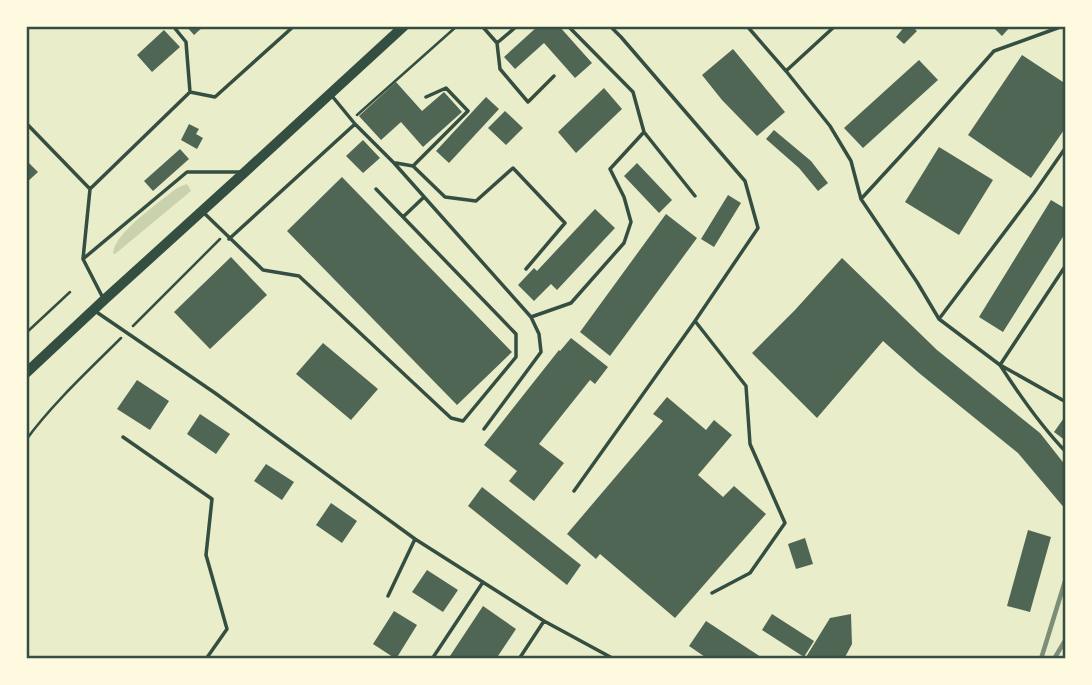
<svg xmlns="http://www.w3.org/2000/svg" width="1092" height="685" viewBox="0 0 1092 685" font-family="'Golos Text',sans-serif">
  <rect width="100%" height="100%" fill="#e9edc9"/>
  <path fill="#cad2ad" d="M187 184 191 191 115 254 113 253C115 232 160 202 177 188Z"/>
  <path fill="#4f6655" d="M186 26H204L194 35Z
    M538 26H559L592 63 575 78 544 43 515 69 504 57Z
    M905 26H912L917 31 904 44 896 37Z
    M992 26H1011L1002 36Z
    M164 30 180 47 152 72 137 55Z
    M733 49 785 112 757 136 722 100 702 75Z
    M1022 55 1066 84V127L1031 178 968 135Z
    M919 60 938 80 863 148 844 128Z
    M396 82 422 111 444 92 462 112 423 147 401 122 381 140 359 116Z
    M604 88 622 109 576 153 558 132Z
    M486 97 499 109 449 163 436 151Z
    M505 111 523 128 506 145 488 128Z
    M189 124 199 129 196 134 203 138 197 149 181 140Z
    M774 130 811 161 828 183 818 191 799 168 766 139Z
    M363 140 380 158 363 173 346 156Z
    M939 147 993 180 959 235 905 202Z
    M180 149 189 159 153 191 144 181Z
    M26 160 38 172 26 183Z
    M637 163 672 200 659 213 624 176Z
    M342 177 512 352 457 405 287 231Z
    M728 195 741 203 714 247 701 239Z
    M1051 200 1066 209V232L1003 332 979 317Z
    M595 209 615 228 557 290 551 284 534 301 518 285 534 268 537 271Z
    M666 214 697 238 610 356 580 332Z
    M231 257 267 295 210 349 174 312Z
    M842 258 937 350 1040 433 1066 466V510L1018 453 919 373 883 341 817 418 752 353 795 310Z
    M571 338 608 367 595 384 590 380 539 444 564 463 534 501 509 481 517 471 484 445 559 350 560 351Z
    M323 343 378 389 351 420 296 374Z
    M137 380 169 401 150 430 117 409Z
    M667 397 706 430 714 420 732 435 698 475 723 497 734 486 766 514 675 618 600 554 596 559 567 534 663 421 653 414Z
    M200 414 230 434 216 454 187 434Z
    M1066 415V441L1054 432Z
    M266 464 294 482 282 500 254 481Z
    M482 487 581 565 567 585 468 506Z
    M331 503 357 521 342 543 316 525Z
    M1028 530 1051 537 1030 612 1007 606Z
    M805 538 813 564 796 569 788 544Z
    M427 570 458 590 443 612 412 592Z
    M483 606 516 629 496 659H448Z
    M394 611 417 625 396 659 373 644Z
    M772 614 814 641 804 657 762 630Z
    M851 614 852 644 844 659 806 657 830 618Z
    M706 621 764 659H708L689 646Z"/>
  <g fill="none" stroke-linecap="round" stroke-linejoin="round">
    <path stroke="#344e41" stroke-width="2.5" d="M357 115 457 26
      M133 326 220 239
      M26 333 70 292
      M26 440C51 405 90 369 121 338"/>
    <path stroke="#344e41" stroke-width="3.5" d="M173 26 186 42 190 92
      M482 26 497 43 517 26
      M568 26 633 92 644 132 695 196
      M610 26 621 37 745 181 758 228 695 321 746 386 750 444 785 523 750 573 712 593
      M747 26 786 71 830 126 851 161 861 199 917 282 939 319 1000 365 1066 265
      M497 43 500 69 528 102 554 76
      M786 71 835 26
      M332 96 355 124 394 163 531 317 539 334 541 352 484 429
      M26 123 90 189 83 259 103 298
      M396 163 413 166 468 111 446 88 426 97
      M413 166 445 197 476 201 513 168 565 223 526 269
      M90 189 190 92 215 97 294 26
      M861 199 918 137 994 51 1063 26
      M204 213 263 270 299 276 451 418 463 421 516 357V334L376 189
      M403 217 424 197
      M229 239 355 124
      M83 259 187 172H240
      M95 311 215 393 415 539 544 621 614 659
      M531 317 571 303 624 243 631 222 624 197 610 169 644 132
      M939 319 1034 193 1066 147
      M1000 365C1020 396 1040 425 1066 452
      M1002 366 1066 402
      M123 437 212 499 206 555 227 629 206 659
      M574 491 695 321
      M388 596 415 539
      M432 659 483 582
      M519 659 544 621"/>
    <path stroke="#344e41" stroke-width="10" d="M26 373 104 300 245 172 404 26"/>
    <path stroke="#7c8e77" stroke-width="4.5" d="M1041 659 1066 578
      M1054 659 1066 639"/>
  </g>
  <rect width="1092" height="685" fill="none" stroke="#fefae0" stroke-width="56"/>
  <rect x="28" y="28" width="1036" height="629" fill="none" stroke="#344e41" stroke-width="2.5"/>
</svg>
